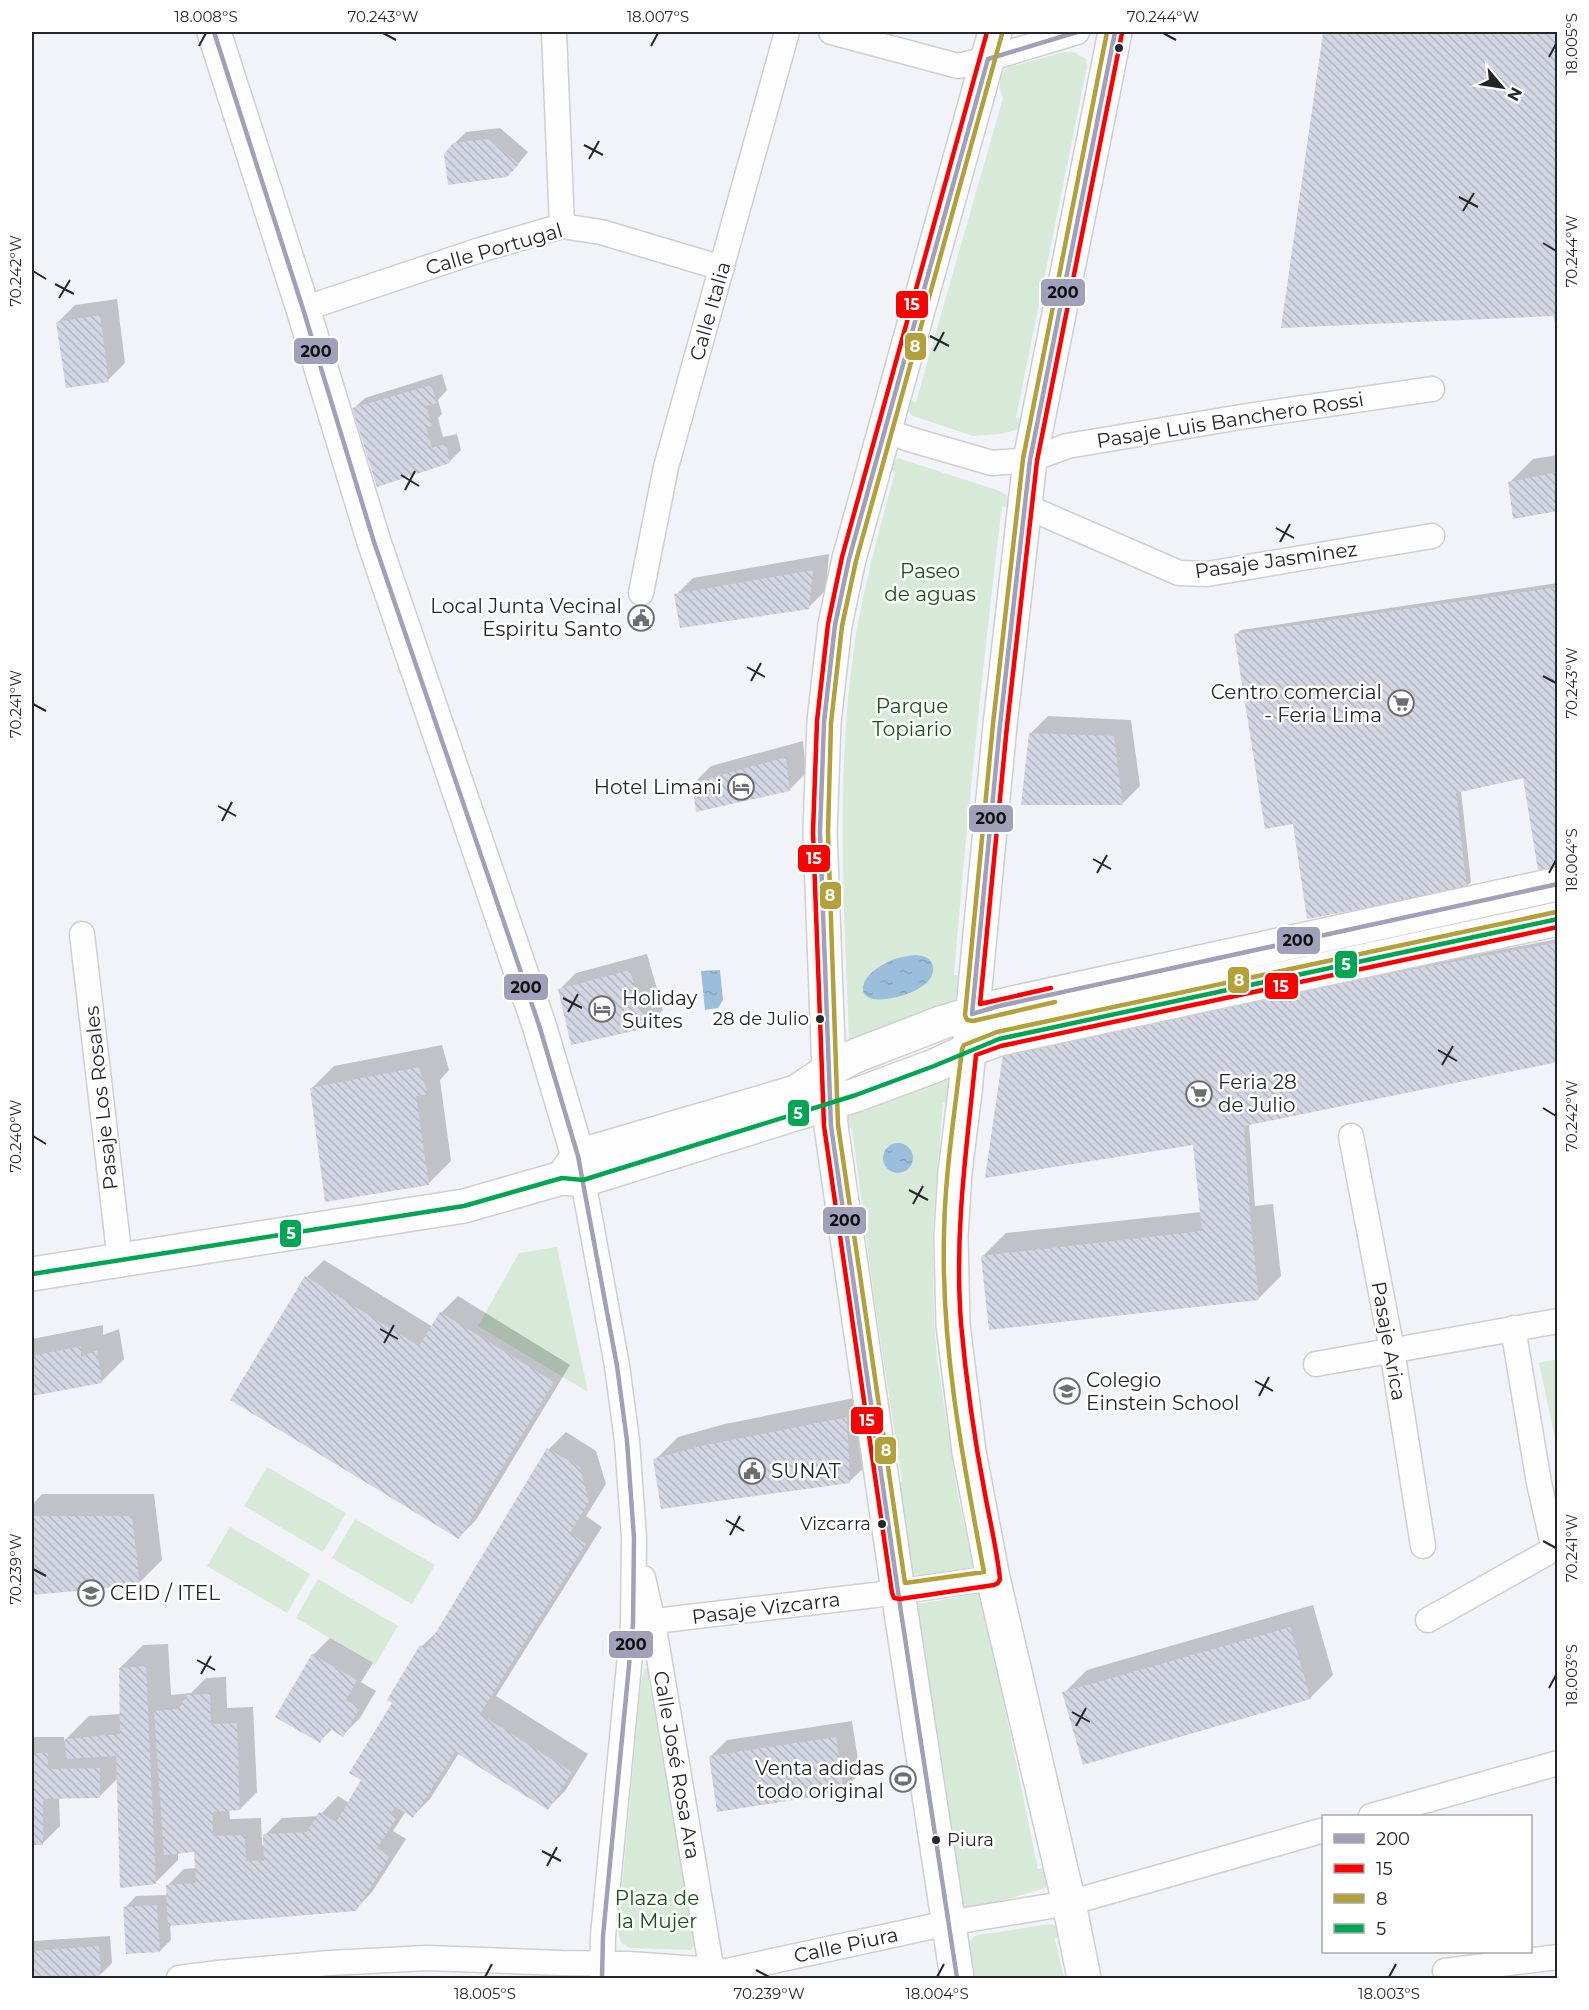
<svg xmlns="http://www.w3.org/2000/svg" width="1589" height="2010" viewBox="0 0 1589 2010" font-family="Montserrat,sans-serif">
  <defs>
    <pattern id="water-ripples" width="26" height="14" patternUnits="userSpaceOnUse" patternTransform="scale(1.5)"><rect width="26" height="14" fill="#9bbedd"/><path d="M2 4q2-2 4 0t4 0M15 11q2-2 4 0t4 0" fill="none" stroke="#85a3be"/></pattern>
    <pattern id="building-back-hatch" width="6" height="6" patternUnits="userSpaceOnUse" patternTransform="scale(1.5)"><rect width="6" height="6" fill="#d2d5e2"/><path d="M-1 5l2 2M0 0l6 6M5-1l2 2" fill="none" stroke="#b4b7c2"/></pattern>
  </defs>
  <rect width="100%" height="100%" fill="#f2f3f9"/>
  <path fill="#d6ead7" d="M1064 52H1074L1086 59 1087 67 1016 418 1023 419 1022 426 1019 429 1001 434 973 436 913 416 909 412 910 401 916 402 1003 98C999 88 998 77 1006 68Z
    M898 458 1000 491 1009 497 1010 508 1002 506C983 662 967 818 954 975H959L958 994 955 1000 849 1040C844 907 835 773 855 641 864 584 880 528 895 472L888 469 893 462Z
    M949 1075 955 1077 952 1103H943L933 1225 934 1319 937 1358 957 1491 971 1557 975 1555 977 1563C969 1573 919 1581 909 1572L897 1490 902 1480 875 1304 852 1129 849 1127 848 1116 850 1112Z
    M557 1247 588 1392 478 1326 519 1253Z
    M1557 1359H1558L1557 1448 1539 1363Z
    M267 1467 346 1513 323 1552 244 1506Z
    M355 1519 435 1565 412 1604 332 1558Z
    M230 1527 310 1574 287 1613 207 1566Z
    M318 1579 398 1626 375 1665 296 1618Z
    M984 1593 985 1612 1038 1869 1046 1867 1048 1882 1046 1888 959 1913C957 1853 945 1795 935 1736 928 1692 923 1648 917 1604Z
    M645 1668 650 1669 698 1940 691 1950 630 1948 621 1943 618 1930 641 1682Z
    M1051 1924 1056 1926 1059 1936 1055 1939 1064 1978H975L969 1941 977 1935Z"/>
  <path fill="url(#water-ripples)" d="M916 955C923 956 932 958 933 967 936 985 906 996 892 998 852 1006 857 978 884 964 894 958 905 956 916 955Z
    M720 970 723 1000 718 1008 705 1010 701 971Z
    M883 1158a15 15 0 1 1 30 0a15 15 0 1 1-30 0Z"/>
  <path fill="#0003" d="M1327 32H1558V330L1554 315 1324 34Z
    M500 128 528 152 518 164 454 144 466 132Z
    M117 299 125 363 108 380 58 322 75 305Z
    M442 374 447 390 438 400 442 414 438 418 443 437 457 434 461 450 449 462 353 409 365 398Z
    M1558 455V510L1510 482 1533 459Z
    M829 554 826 590 808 608 676 595 693 578Z
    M1558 583V865L1524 778 1461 791 1471 882 1466 887 1294 823 1236 635 1241 630Z
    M1048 716 1131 720 1140 786 1123 803 1031 733Z
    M803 741 806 773 789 790 694 783 711 766Z
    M1558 939V1061L1249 1124 1255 1206 1273 1204 1281 1276 1259 1298 983 1256 1006 1233 1201 1212 1194 1143 1011 1042Z
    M647 954 663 1010 646 1027 559 990 576 973Z
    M442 1045 449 1070 440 1080 451 1161 429 1183 311 1089 334 1066Z
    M324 1260 433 1327 441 1313 458 1296 570 1365 476 1520 459 1537 307 1277Z
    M103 1325V1335L119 1329 124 1359 101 1382 32 1394V1339Z
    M869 1395 873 1459 850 1481 655 1460 678 1437 725 1424Z
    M566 1432 596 1451 606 1484 586 1516 602 1527 496 1696 588 1754 565 1791 548 1808 459 1753 430 1799 413 1816 406 1811 393 1831 406 1839 372 1892 355 1910 170 1924 171 1940 160 1951 125 1908 136 1896 168 1895 167 1886 184 1869 197 1868 196 1850 178 1852V1860L155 1883 118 1778 100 1796 59 1797 60 1826 43 1843H32V1740L34 1737H64V1741L89 1716 121 1714 120 1668 143 1645 168 1644 171 1695 191 1693 206 1678 226 1677 227 1708 253 1707 257 1792 240 1809H229L230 1819 261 1818 262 1845H265V1835L282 1818 319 1816 338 1796 349 1803 363 1779 394 1702 422 1646 439 1630 549 1449Z
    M42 1494H154L162 1560 139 1583 32 1594V1505Z
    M1313 1605 1333 1675 1310 1698 1064 1693 1087 1670Z
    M330 1638 373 1663 361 1682 376 1691 360 1718 343 1735 332 1729 320 1741 313 1655Z
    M852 1721 860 1773 843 1790 710 1757 727 1740Z
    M110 1936 112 1963 101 1974 94 1976 32 1978V1941Z"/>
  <path fill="url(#building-back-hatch)" d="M1338 32H1558V333L1553 316 1281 328 1323 33Z
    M488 139 519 164 507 177 448 185 444 154 453 143Z
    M100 315 109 382 66 388 56 322Z
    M431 385 437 403 426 406 432 426 426 428 432 448 446 444 450 463 377 487 352 408Z
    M1558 472V511L1513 519 1508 482Z
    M813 570 809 609 680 628 674 594Z
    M1558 587V867L1538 870 1523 778 1456 793 1467 889 1307 919 1293 824 1265 829 1234 634Z
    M1029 733 1114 736 1123 805H1021Z
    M786 757 790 791 696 812 692 783Z
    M1558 942V1062L1244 1126 1251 1226 1259 1300 989 1330 981 1256 1202 1231 1193 1145 985 1178 1004 1047Z
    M630 970 647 1028 571 1045 558 989Z
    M419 1067 428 1094 416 1096 429 1185 325 1202 310 1088Z
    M305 1276 419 1346 440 1312 554 1382 459 1539 230 1400Z
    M81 1346V1357L97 1350 102 1383 32 1396V1356Z
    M847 1417 850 1483 661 1509 653 1459 701 1446Z
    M547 1448 580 1467 589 1502 570 1533 586 1544 480 1714 572 1772 548 1810 455 1752 413 1818 396 1807 391 1813 397 1817 377 1848 390 1856 356 1911 168 1926 166 1885 196 1883 194 1852 164 1855 154 1711 179 1709 187 1695 210 1694 211 1724 237 1723 240 1810 213 1812V1836L245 1835 246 1861H264L263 1834 307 1832 319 1812 336 1822 361 1780 349 1773 392 1703 387 1700 420 1645 426 1649Z
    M32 1516H132L140 1585 32 1595Z
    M1290 1627 1311 1699 1083 1765 1062 1692Z
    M312 1654 357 1680 346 1700 360 1708 343 1737 329 1728 320 1743 275 1717Z
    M146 1666 156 1884 120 1888 116 1756 66 1759 65 1739 120 1734 119 1668Z
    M836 1737 844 1792 717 1812 709 1756Z
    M32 1753H48V1769L100 1768V1798L43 1799V1845H32Z
    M157 1905 160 1952 126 1954 123 1907Z
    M99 1946 101 1975 94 1978H32V1951Z"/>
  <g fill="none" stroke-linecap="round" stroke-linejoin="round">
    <g stroke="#cecfd3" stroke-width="27">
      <path id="street" d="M554 32 562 226
        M831 32 958 66 988 59 1077 32
        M303 309 480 250 562 226 601 232 722 268
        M884 430 909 439 992 463 1030 460 1067 446 1247 416 1432 389
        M1025 506 1179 573 1207 574 1432 536
        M641 593 666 467 787 32
        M82 934 120 1261
        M1351 1136 1392 1350 1423 1546
        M583 1180 617 1366 627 1441 634 1538 633 1624 603 1936 602 1978
        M1316 1364 1558 1321
        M643 1578 653 1622 713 1978
        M1428 1620 1554 1549 1539 1483 1513 1328
        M638 1623 875 1595 993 1578
        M1371 1816 1558 1763
        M1445 1971 1558 1957
        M179 1978 218 1973 330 1963 427 1958 561 1963 629 1964 727 1971 948 1923 1069 1903 1324 1830"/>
    </g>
    <g stroke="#cecfd3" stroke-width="36">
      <path id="secondary" d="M214 32 303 309 374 542 539 1025 578 1156 583 1180
        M565 1174 578 1156 796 1092 829 1070 855 1056 943 1022 999 1006 1558 884
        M32 1274 464 1206 562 1178 583 1180 856 1095 934 1066 969 1050 999 1039 1558 919
        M957 1978 901 1612 831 1126 820 832 824 722 835 625 849 559 995 32
        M1084 1978 1069 1903 993 1578 969 1452 953 1325 951 1236 955 1172 965 1092 1000 725 1030 460 1115 32"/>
    </g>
    <use href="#street" stroke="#fdfdfe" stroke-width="24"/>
    <use href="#secondary" stroke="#fdfdfe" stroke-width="33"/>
    <g stroke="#fff" stroke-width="9">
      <path id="bus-1" d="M214 32 303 309 374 542 539 1025 578 1156 617 1366 627 1441 634 1538 633 1624 603 1936 602 1978
        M1115 32 1030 460 1000 725 972 1014 999 1006 1558 884
        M957 1978 901 1612 831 1126 820 832 824 722 835 625 849 559 988 59 1077 32"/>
    </g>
    <g stroke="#fff" stroke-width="9">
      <path id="bus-2" d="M987 32 842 557 828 624 817 721 813 832 824 1126 892 1593 894 1598 900 1599 994 1585 998 1583 1000 1579C997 1550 990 1522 985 1494 974 1437 966 1380 961 1323 954 1233 967 1145 976 1055L1001 1046 1558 927
        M1051 988 980 1004 1007 726 1037 461 1122 33"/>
    </g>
    <g stroke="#fff" stroke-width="9">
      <path id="bus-3" d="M1002 34 856 561 842 626 831 723 828 832 838 1125 905 1583 984 1572C963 1461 941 1348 944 1234 945 1172 955 1111 962 1049L964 1045 997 1032 1556 912
        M1055 1002 973 1021 967 1020 965 1015 993 724 1023 459 1107 32"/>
    </g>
    <g stroke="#fff" stroke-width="9">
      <path id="bus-4" d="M32 1274 464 1206 562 1178 583 1180 856 1095 934 1066 999 1039 1558 919"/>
    </g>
    <use href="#bus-1" stroke="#a0a0bb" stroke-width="4.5"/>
    <use href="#bus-2" stroke="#f00" stroke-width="4.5"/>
    <use href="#bus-3" stroke="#b3a038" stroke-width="4.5"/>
    <use href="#bus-4" stroke="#00a651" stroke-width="4.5"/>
  </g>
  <path fill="none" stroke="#25262a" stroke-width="2" d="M383 33 396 40M1163 33 1176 40M199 46 206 33M651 46 658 33M1549 57 1556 44M584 145 603 155M589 159 599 141M1459 197 1478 207M1463 211 1474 193M1543 243 1556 251M33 271 46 279M55 284 74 294M59 298 70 280M930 336 949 346M934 351 944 332M401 475 419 486M405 490 415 471M1276 528 1294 538M1280 542 1290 524M747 667 765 677M1543 676 1556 683M751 681 761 663M33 704 46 711M218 806 236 816M222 821 232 802M1093 859 1111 869M1097 873 1107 855M1549 873 1556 860M563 998 582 1008M568 1012 578 994M1438 1050 1457 1061M1442 1065 1453 1046M1543 1108 1556 1116M33 1136 46 1144M909 1190 928 1200M913 1204 923 1186M380 1329 398 1339M384 1343 394 1325M1255 1381 1273 1391M1259 1396 1269 1377M726 1520 744 1531M730 1535 740 1516M1543 1541 1556 1548M33 1569 46 1576M197 1660 215 1670M201 1674 211 1656M1549 1688 1556 1675M1072 1712 1090 1722M1076 1726 1086 1708M542 1851 561 1861M547 1866 557 1847M756 1970 769 1977M485 1977 492 1964M937 1977 944 1964M1389 1977 1396 1964"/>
  <defs>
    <g id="civic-ring" transform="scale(1.35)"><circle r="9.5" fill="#fff" stroke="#6d6e72" stroke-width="1.5"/><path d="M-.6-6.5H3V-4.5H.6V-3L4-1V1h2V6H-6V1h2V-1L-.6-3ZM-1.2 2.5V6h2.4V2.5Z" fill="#6d6e72"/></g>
    <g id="supermarket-ring" transform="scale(1.35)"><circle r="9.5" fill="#fff" stroke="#6d6e72" stroke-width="1.5"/><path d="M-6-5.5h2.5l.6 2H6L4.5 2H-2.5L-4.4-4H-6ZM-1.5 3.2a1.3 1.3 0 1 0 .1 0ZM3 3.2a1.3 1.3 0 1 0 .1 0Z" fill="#6d6e72"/></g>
    <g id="hotel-ring" transform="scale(1.35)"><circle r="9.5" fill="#fff" stroke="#6d6e72" stroke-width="1.5"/><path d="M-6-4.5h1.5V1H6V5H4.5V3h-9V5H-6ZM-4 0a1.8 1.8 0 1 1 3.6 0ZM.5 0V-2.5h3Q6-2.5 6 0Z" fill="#6d6e72"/></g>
    <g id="school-ring" transform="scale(1.35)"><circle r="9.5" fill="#fff" stroke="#6d6e72" stroke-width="1.5"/><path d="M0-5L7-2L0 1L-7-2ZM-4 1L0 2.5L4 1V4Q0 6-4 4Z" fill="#6d6e72"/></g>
    <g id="university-ring" transform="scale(1.35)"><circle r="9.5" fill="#fff" stroke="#6d6e72" stroke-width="1.5"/><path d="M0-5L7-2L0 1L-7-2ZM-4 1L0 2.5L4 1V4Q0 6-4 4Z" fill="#6d6e72"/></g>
    <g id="stadium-ring" transform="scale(1.35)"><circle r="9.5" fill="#fff" stroke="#6d6e72" stroke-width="1.5"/><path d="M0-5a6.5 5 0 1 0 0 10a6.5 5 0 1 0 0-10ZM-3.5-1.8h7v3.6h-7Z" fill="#6d6e72"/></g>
  </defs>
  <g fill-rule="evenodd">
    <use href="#civic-ring" x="641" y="618"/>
    <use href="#supermarket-ring" x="1401" y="703"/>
    <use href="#hotel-ring" x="741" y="787"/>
    <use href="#hotel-ring" x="602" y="1009"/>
    <use href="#supermarket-ring" x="1199" y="1094"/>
    <use href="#school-ring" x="1067" y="1391"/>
    <use href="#civic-ring" x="752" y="1471"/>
    <use href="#university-ring" x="91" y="1593"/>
    <use href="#stadium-ring" x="903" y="1779"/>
  </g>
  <g fill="#25262a" stroke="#fff" stroke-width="2">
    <circle cx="1119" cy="48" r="5"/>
    <circle cx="820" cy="1019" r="5"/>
    <circle cx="882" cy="1524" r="5"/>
    <circle cx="936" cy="1840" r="5"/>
  </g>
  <g text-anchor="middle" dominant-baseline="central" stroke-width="5" stroke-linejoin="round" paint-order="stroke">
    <g font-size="18" fill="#25262a" stroke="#fff" text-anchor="end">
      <text x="809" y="1019">28 de Julio</text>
      <text x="871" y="1524">Vizcarra</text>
      <text x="947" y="1840" text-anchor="start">Piura</text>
    </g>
    <g font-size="20" fill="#25262a" stroke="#fff">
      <text transform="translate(494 249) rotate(-16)">Calle Portugal</text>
      <text transform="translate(710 311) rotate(-74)">Calle Italia</text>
      <text transform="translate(1230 420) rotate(-9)">Pasaje Luis Banchero Rossi</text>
      <text transform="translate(1276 560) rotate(-8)">Pasaje Jasminez</text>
      <text transform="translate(101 1098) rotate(-96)">Pasaje Los Rosales</text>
      <text transform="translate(1389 1341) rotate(80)">Pasaje Arica</text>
      <text transform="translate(766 1608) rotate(-7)">Pasaje Vizcarra</text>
      <text transform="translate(677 1765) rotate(80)">Calle José Rosa Ara</text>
      <text transform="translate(846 1945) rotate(-12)">Calle Piura</text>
    </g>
    <g font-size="20" fill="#155113" stroke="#fff">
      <text x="930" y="571">Paseo<tspan x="930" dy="23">de aguas</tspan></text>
      <text x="912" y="706">Parque<tspan x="912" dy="23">Topiario</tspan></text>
      <text x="657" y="1898">Plaza de<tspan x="657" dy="23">la Mujer</tspan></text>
    </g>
    <g font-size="20" fill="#25262a" stroke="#fff" text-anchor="start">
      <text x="622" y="606" text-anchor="end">Local Junta Vecinal<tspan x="622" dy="23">Espiritu Santo</tspan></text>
      <text x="1382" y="692" text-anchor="end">Centro comercial<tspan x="1382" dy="23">- Feria Lima</tspan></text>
      <text x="722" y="787" text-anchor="end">Hotel Limani</text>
      <text x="622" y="998">Holiday<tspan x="622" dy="23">Suites</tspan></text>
      <text x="1218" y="1082">Feria 28<tspan x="1218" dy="23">de Julio</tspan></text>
      <text x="1086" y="1380">Colegio<tspan x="1086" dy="23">Einstein School</tspan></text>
      <text x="771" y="1471">SUNAT</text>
      <text x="110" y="1593">CEID / ITEL</text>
      <text x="884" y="1768" text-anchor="end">Venta adidas<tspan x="884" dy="23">todo original</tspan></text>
    </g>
  </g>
  <g stroke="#fff" stroke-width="2">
    <rect x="1040" y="278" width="46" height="29" rx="6" fill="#a0a0bb"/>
    <rect x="895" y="290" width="34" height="29" rx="6" fill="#f00"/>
    <rect x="904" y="332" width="23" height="29" rx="6" fill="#b3a038"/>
    <rect x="293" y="337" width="46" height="28" rx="6" fill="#a0a0bb"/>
    <rect x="968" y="804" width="46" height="29" rx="6" fill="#a0a0bb"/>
    <rect x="797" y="844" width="34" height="29" rx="6" fill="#f00"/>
    <rect x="819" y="881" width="23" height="29" rx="6" fill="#b3a038"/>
    <rect x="1276" y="926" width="45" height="29" rx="6" fill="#a0a0bb"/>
    <rect x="1334" y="950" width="24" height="29" rx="6" fill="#00a651"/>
    <rect x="1227" y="966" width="23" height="28" rx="6" fill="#b3a038"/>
    <rect x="1264" y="972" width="35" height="28" rx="6" fill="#f00"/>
    <rect x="503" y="973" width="46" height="28" rx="6" fill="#a0a0bb"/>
    <rect x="787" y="1099" width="23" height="28" rx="6" fill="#00a651"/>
    <rect x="822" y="1206" width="45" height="29" rx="6" fill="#a0a0bb"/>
    <rect x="279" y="1219" width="23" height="29" rx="6" fill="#00a651"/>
    <rect x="850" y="1406" width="34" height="29" rx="6" fill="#f00"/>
    <rect x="874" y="1436" width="23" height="29" rx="6" fill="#b3a038"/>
    <rect x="608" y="1630" width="46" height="29" rx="6" fill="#a0a0bb"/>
  </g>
  <g font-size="16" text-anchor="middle" font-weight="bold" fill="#fff">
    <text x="912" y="310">15</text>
    <text x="915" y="352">8</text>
    <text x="814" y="864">15</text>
    <text x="830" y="901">8</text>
    <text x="1346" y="970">5</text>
    <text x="1239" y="986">8</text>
    <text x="1281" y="992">15</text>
    <text x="798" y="1119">5</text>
    <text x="291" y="1239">5</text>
    <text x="867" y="1426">15</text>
    <text x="886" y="1456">8</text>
  </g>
  <g font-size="16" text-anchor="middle" font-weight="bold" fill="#111">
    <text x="1063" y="298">200</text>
    <text x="316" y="357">200</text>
    <text x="991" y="824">200</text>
    <text x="1298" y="946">200</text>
    <text x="526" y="993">200</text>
    <text x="845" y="1226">200</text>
    <text x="631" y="1650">200</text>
  </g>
  <rect width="1589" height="2010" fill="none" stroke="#ffffff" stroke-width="66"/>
  <rect x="1322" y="1815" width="210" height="138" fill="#ffffff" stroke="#a8a8aa" stroke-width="1.5"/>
  <rect x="1334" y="1834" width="30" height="9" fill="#a0a0bb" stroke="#a8a8aa" stroke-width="1.5"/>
  <text x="1376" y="1845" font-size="18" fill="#25262a">200</text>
  <rect x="1334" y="1864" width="30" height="9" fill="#ff0000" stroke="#a8a8aa" stroke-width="1.5"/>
  <text x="1376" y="1875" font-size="18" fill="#25262a">15</text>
  <rect x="1334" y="1894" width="30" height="9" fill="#b3a038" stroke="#a8a8aa" stroke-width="1.5"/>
  <text x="1376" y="1905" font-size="18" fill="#25262a">8</text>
  <rect x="1334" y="1924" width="30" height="9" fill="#00a651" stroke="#a8a8aa" stroke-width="1.5"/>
  <text x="1376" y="1935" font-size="18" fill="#25262a">5</text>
  <g transform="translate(1502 87) rotate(119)" stroke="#ffffff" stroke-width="4.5" paint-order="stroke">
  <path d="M0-4.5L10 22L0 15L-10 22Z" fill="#25262a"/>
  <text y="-9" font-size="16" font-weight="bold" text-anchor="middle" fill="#25262a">N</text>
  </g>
  <rect x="33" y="33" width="1523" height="1944" fill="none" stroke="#25262a" stroke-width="2"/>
  <g font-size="15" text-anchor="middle" fill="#25262a">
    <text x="206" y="22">18.008°S</text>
    <text x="383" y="22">70.243°W</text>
    <text x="658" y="22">18.007°S</text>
    <text x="1163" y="22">70.244°W</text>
    <text transform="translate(1572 44) rotate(-90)" y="5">18.005°S</text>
    <text transform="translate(1572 251) rotate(-90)" y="5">70.244°W</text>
    <text transform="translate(16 271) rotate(-90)" y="5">70.242°W</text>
    <text transform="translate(1572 683) rotate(-90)" y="5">70.243°W</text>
    <text transform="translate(16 704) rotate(-90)" y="5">70.241°W</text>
    <text transform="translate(1572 860) rotate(-90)" y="5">18.004°S</text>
    <text transform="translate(1572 1116) rotate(-90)" y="5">70.242°W</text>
    <text transform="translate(16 1136) rotate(-90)" y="5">70.240°W</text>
    <text transform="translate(1572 1548) rotate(-90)" y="5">70.241°W</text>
    <text transform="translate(16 1569) rotate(-90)" y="5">70.239°W</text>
    <text transform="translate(1572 1675) rotate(-90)" y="5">18.003°S</text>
    <text x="485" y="1999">18.005°S</text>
    <text x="769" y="1999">70.239°W</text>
    <text x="937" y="1999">18.004°S</text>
    <text x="1389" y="1999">18.003°S</text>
  </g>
</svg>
